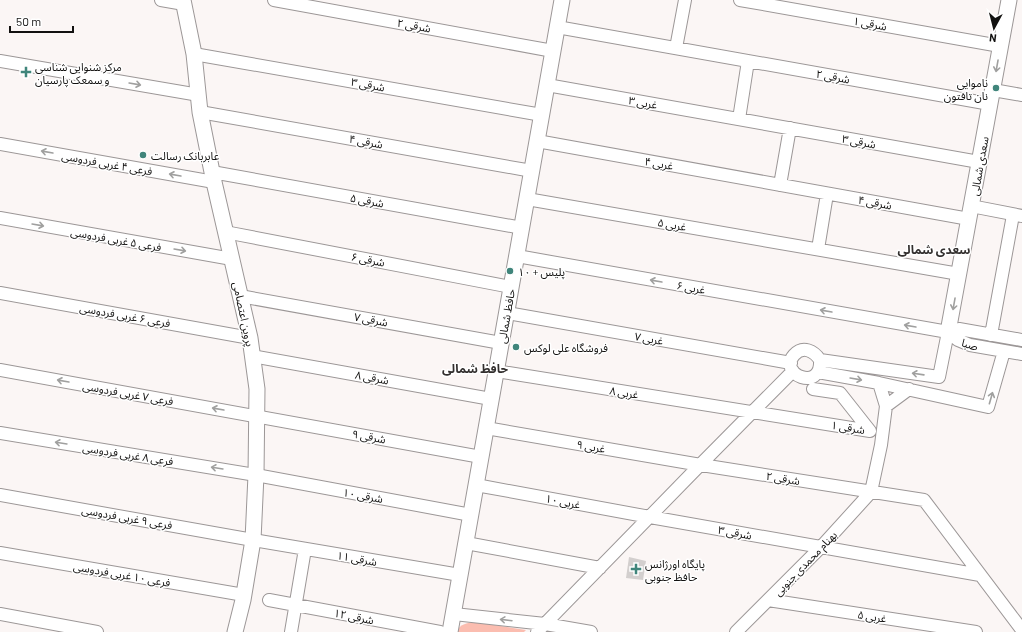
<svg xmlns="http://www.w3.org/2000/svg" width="1022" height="632" viewBox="0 0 1022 632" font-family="Barlow,'Noto Sans Arabic',sans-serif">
  <rect width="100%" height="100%" fill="#fbf6f5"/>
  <path fill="#fbbdb0" d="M475 622 526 630 524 632H457C459 624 467 623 475 622Z"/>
  <path fill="#d3cfce" d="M629 557 646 561 643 580 626 578Z"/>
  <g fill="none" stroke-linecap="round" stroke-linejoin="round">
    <g stroke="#9c9797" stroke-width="14">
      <path id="minor" d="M161 0 184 4
        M274 0 553 51
        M740 0 1000 46
        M557 27 990 104
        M676 48 685 0
        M194 54 542 115
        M0 61 199 95
        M547 85 979 162
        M993 90 1022 95
        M200 112 532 171
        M739 119 748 61
        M537 141 969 219
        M0 144 214 182
        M212 172 522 228
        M780 185 790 128
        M527 199 959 274
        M971 206 1022 216
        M0 218 232 259
        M225 232 511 287
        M818 249 827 194
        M517 256 948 332 958 340 970 345 1022 354
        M0 293 250 338
        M240 296 501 343
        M507 313 791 363
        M948 332 959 329 1022 340
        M991 335 1013 215
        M252 356 491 399
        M820 360C822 393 777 374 794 355 803 345 814 351 820 360L939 377 948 332
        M0 370 481 457
        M496 371 870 431 840 393 813 389
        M818 372 879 383 988 407 1004 351
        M879 383 886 406 909 389
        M486 428 695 464 924 500 1022 630
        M0 433 256 475 471 515
        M476 485 650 517 980 575
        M871 492 881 445 886 406
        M0 495 253 540 460 575
        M466 543 600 568
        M0 553 244 595
        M269 600 440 632
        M768 600 976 632
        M0 614 97 632
        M454 614 545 624 591 632
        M291 632 305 549
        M537 632 700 465 793 371
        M736 632 821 547 871 492"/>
    </g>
    <g stroke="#9c9797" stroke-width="17">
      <path id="major" d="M183 0 194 54 200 112 214 182 250 338 257 389 256 475 253 540 243 600 235 632
        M948 332 1009 0
        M450 632 562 0"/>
    </g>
    <use href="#minor" stroke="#fff" stroke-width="12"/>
    <use href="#major" stroke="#fff" stroke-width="15"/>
  </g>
  <defs><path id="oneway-shaft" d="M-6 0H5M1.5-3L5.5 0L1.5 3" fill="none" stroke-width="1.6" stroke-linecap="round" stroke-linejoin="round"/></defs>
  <g stroke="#a0a09f">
    <use href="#oneway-shaft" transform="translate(997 66) rotate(100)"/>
    <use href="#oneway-shaft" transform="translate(135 84) rotate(10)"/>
    <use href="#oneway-shaft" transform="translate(47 152) rotate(-170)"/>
    <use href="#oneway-shaft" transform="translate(175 175) rotate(-170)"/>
    <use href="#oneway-shaft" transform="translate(38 225) rotate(10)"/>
    <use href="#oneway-shaft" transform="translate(180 250) rotate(10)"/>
    <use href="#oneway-shaft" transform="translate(656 281) rotate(-170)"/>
    <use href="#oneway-shaft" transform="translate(954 304) rotate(100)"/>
    <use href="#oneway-shaft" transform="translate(826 311) rotate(-170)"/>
    <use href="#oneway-shaft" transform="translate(910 326) rotate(-170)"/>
    <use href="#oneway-shaft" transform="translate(918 374) rotate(-172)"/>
    <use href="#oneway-shaft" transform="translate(856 379) rotate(10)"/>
    <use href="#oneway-shaft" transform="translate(63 381) rotate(-170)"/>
    <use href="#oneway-shaft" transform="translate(991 398) rotate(-74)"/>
    <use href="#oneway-shaft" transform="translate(218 409) rotate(-170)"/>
    <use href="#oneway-shaft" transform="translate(61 443) rotate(-171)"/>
    <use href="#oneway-shaft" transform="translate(217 468) rotate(-171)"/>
    <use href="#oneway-shaft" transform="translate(506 620) rotate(-173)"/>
  </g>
  <g fill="#40857b" stroke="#fff" stroke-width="1.5">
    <path d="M24 66h4v4h4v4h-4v4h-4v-4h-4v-4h4z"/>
    <circle cx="996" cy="88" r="4"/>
    <circle cx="143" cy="155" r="4"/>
    <circle cx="510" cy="271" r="4"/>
    <circle cx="516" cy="347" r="4"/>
    <path d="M634 563h4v4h4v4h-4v4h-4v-4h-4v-4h4z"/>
  </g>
  <g text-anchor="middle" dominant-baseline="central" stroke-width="3" stroke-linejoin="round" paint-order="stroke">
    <g font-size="11" fill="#121110" stroke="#fff">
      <text transform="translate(870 23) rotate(10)">۱ شرقی</text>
      <text transform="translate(414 25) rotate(10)">۲ شرقی</text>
      <text transform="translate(833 76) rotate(10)">۲ شرقی</text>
      <text transform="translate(368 84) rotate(10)">۳ شرقی</text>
      <text transform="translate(643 102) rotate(10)">۳ غربی</text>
      <text transform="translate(366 141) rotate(10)">۴ شرقی</text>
      <text transform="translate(859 141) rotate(10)">۳ شرقی</text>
      <text transform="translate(107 163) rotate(10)">فرعی ۴ غربی فردوسی</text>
      <text transform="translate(659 163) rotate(10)">۴ غربی</text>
      <text transform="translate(979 166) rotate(-80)">سعدی شمالی</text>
      <text transform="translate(367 200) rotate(10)">۵ شرقی</text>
      <text transform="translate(875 202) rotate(10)">۴ شرقی</text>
      <text transform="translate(672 224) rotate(10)">۵ غربی</text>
      <text transform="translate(116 239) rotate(10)">فرعی ۵ غربی فردوسی</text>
      <text transform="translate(368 259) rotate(11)">۶ شرقی</text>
      <text transform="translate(691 287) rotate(10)">۶ غربی</text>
      <text transform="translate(244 314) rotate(78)">پروین اعتصامی</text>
      <text transform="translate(125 315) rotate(10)">فرعی ۶ غربی فردوسی</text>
      <text transform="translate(506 316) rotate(-80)">حافظ شمالی</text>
      <text transform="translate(371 319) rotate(10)">۷ شرقی</text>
      <text transform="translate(649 338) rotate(10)">۷ غربی</text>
      <text transform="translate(970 344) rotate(16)">صبا</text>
      <text transform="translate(372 377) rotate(10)">۸ شرقی</text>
      <text transform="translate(624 392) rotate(9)">۸ غربی</text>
      <text transform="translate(128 393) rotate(10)">فرعی ۷ غربی فردوسی</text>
      <text transform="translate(848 427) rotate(9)">۱ شرقی</text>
      <text transform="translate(369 436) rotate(10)">شرقی ۹</text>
      <text transform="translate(591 446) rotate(10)">۹ غربی</text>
      <text transform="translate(128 454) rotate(9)">فرعی ۸ غربی فردوسی</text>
      <text transform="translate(783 478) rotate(9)">۲ شرقی</text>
      <text transform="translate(363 495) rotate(10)">شرقی ۱۰</text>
      <text transform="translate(563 501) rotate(11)">۱۰ غربی</text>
      <text transform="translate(127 517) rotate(10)">فرعی ۹ غربی فردوسی</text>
      <text transform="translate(735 532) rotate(10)">۳ شرقی</text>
      <text transform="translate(357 558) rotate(10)">۱۱ شرقی</text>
      <text transform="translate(805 563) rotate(-46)">بهنام محمدی جنوبی</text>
      <text transform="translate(122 574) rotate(10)">فرعی ۱۰ غربی فردوسی</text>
      <text transform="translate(354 616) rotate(11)">۱۲ شرقی</text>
      <text transform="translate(872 616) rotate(9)">۵ غربی</text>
    </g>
    <g font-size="11" fill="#121110" stroke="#fff" text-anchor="start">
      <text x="35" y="66">مرکز شنوایی شناسی<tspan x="35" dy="13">و سمعک پارسیان</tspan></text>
      <text x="988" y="82" text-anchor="end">ناموایی<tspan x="988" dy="13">نان تافتون</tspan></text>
      <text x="151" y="155">عابربانک رسالت</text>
      <text x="518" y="271">پلیس + ۱۰</text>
      <text x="524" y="347">فروشگاه علی لوکس</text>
      <text x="645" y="563">پایگاه اورژانس<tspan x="645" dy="13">حافظ جنوبی</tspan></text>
    </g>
    <g font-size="12" font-weight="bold" fill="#322f2e" stroke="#fff">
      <text x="934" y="249">سعدی شمالی</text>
      <text x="475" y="368">حافظ شمالی</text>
    </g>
  </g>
  <g transform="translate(994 28) rotate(187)" stroke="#ffffff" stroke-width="3" paint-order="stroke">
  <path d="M0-3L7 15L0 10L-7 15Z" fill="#121110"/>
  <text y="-6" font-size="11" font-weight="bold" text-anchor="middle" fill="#121110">N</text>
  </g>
  <path d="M10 26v6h63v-6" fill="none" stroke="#121110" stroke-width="2"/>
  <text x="16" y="26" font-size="12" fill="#121110" stroke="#ffffff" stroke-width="3" paint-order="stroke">50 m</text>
</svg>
